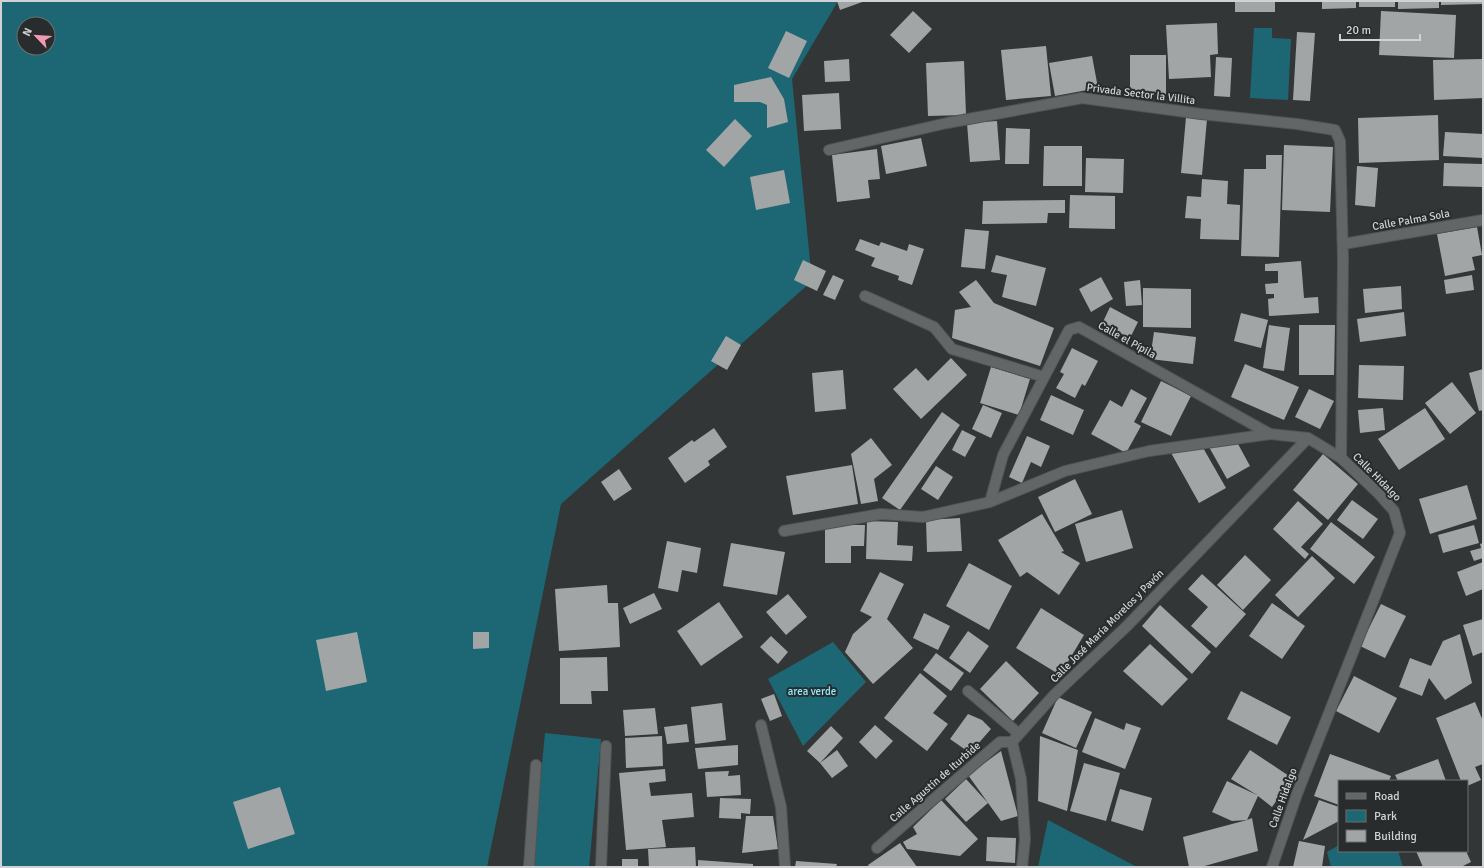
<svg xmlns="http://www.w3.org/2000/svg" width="1484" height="868" viewBox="0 0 1484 868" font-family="Signika,sans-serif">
  <rect width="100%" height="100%" fill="#333637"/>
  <path fill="#1d6775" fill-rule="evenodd" d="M1 1H838L792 79 812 281 561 504 487 867H1ZM24 24H48V48H24Z
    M1254 28H1272V38L1291 39 1288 100 1250 98Z
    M833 642 866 682 803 746 768 679Z
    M545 733 601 739 589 867H532Z
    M1048 820 1137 867H1038Z
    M1339 845V851H1398L1403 867H1331L1327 852Z"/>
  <path fill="#a2a5a6" d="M837 1H865L840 10Z
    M1235 1H1275V12H1235Z
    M1322 1H1356V8L1322 9Z
    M1359 1H1395V7H1359Z
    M1398 1H1439V8L1398 9Z
    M1441 1H1483V4L1441 5Z
    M913 11 932 29 909 53 890 35Z
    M1381 11 1456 15 1454 58 1379 55Z
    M1217 23 1218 54 1210 55 1211 77 1169 79 1166 25Z
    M786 31 807 41 789 78 768 68Z
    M1297 32 1315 33 1310 101 1293 100Z
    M1046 46 1051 96 1006 100 1001 50Z
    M1130 55H1166V96H1130Z
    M1092 56 1098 88 1055 96 1049 63Z
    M1216 57 1232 58 1230 97 1214 96Z
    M849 59 850 81 825 82 824 61Z
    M1483 59V98L1434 100 1433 60Z
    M964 61 966 115 928 116 926 63Z
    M771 77 784 99 788 122 767 128V105L760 102H734V85Z
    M839 93 841 129 804 131 802 95Z
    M1438 115 1439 160 1359 163 1358 118Z
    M1186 117 1207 119 1202 175 1181 173Z
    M735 119 752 136 724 167 706 150Z
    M997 121 1000 160 970 162 967 123Z
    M1006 128 1030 129 1029 164H1005Z
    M1445 132 1483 134V158L1443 156Z
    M921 138 927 166 886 174 881 146Z
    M1284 145 1333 147 1330 212 1282 210Z
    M1044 146H1082V186H1043Z
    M877 149 880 179 868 180 870 198 837 202 832 155Z
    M1266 155H1282L1279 257 1241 256 1244 169H1266Z
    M1086 158 1124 159 1123 193 1085 192Z
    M1444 163 1483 164V187L1443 186Z
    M1357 166 1378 168 1375 207 1355 205Z
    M784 170 790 203 756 210 750 177Z
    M1202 179 1228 181 1227 204 1240 205 1239 240 1200 239 1201 219 1185 218 1187 196 1201 197Z
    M1070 195 1115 196V229L1069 228Z
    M1065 200V213H1048L1047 223 982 224 983 201Z
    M1477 227 1482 255 1472 257 1475 270 1445 276 1437 234Z
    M965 229 989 231 985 269 961 267Z
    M860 239 879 246 881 242 907 251 909 244 924 249 912 285 898 280 899 276 871 266 875 258 855 250Z
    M996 255 1046 268 1036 306 1002 297 1007 275 991 272Z
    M803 260 826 271 817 291 794 280Z
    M1301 261 1304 298 1318 297 1319 313 1269 316 1268 299 1274 298V294H1266L1265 284 1278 283V271H1265V264Z
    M833 275 844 280 835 300 823 295Z
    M1472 275 1474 290 1446 294 1444 280Z
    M1101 277 1113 299 1091 312 1079 289Z
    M976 280 994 303 1054 328 1040 366 952 338 955 310 971 307 959 292Z
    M1140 280 1142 305 1126 306 1124 282Z
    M1401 286 1402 309 1365 313 1363 289Z
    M1143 288 1191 289V328L1143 327Z
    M1110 307 1138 322 1130 338 1102 324Z
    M1404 312 1406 336 1360 342 1357 319Z
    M1241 313 1268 320 1261 348 1234 341Z
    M1269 325 1290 328 1284 371 1263 368Z
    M1299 325H1335L1334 375H1299Z
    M1154 332 1196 337 1193 364 1150 359Z
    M726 336 741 345 727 370 711 361Z
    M1072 348 1098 361 1085 386 1082 384 1075 398 1056 388 1064 374 1060 372Z
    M951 358 967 375 921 419 893 389 916 368 928 381Z
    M1245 364 1299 387 1284 420 1231 397Z
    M1359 365 1404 366 1403 400 1358 398Z
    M991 367 1030 379 1019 415 980 403Z
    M1483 369V410L1479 411 1469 373Z
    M843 370 846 409 815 412 812 373Z
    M1161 381 1191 396 1171 436 1141 422Z
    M1452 382 1476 413 1450 434 1425 403Z
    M1131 389 1147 398 1134 422 1141 426 1126 453 1091 434 1110 400 1122 407Z
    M1309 389 1334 401 1320 429 1295 417Z
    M1051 395 1084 410 1073 435 1040 420Z
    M983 405 1002 413 991 438 972 429Z
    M1383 408 1385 430 1360 433 1358 410Z
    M1425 408 1445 439 1399 470 1378 439Z
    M942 412 960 425 900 510 882 498Z
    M714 428 727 447 708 461 710 465 685 483 668 458 692 440 694 442Z
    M962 430 976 437 965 457 952 450Z
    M1027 436 1050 446 1041 467 1031 462 1022 483 1009 477Z
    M871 438 892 465 874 479 878 501 861 504 851 454Z
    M1238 444 1250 466 1227 479 1209 447Z
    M1202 446 1226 488 1199 503 1170 451Z
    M1323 454 1358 484 1328 520 1293 490Z
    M852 465 858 504 793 515 786 476Z
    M936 466 953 477 938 500 921 489Z
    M619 469 632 489 614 501 601 482Z
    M1075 479 1092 514 1055 532 1038 497Z
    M1467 485 1477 519 1430 534 1419 499Z
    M1352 500 1378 519 1363 539 1337 520Z
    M1298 501 1323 524 1301 547 1309 554 1305 559 1273 529Z
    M1122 510 1133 548 1086 562 1075 524Z
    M1042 514 1064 551 1061 552 1080 563 1059 595 1027 572 1020 577 998 540Z
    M960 518 962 551 927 552 926 520Z
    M867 521 898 522 897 545 913 546 912 561 866 559Z
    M1331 522 1375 557 1354 584 1310 549Z
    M825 525H865L864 546H851V563H825Z
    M1474 525 1479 543 1443 553 1438 535Z
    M667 541 701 548 697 573 682 570 678 592 658 588Z
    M731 543 785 552 777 595 723 586Z
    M1483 543V558L1474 561 1470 551 1481 548 1480 544Z
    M1245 555 1271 580 1243 610 1217 585Z
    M1312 556 1335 578 1298 617 1275 595Z
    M1483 562V589L1466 596 1457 572Z
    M969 563 1012 586 989 630 946 606Z
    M880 572 904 584 887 619 913 648 873 684 845 652 853 634 872 617 860 611Z
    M1202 574 1246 614 1216 648 1191 626 1208 607 1188 589Z
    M607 585 608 603H618L620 647 559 651 555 589Z
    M654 593 662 609 630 624 623 608Z
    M788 594 807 617 786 635 766 612Z
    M719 602 743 637 701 666 677 631Z
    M1272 603 1305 626 1282 659 1249 636Z
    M1381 604 1406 616 1385 658 1360 646Z
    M1160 605 1211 652 1192 674 1142 626Z
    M1041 608 1084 635 1060 675 1016 648Z
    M924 613 950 626 938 650 913 638Z
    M1483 619V652L1473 656 1463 625Z
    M968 631 989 646 970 673 949 658Z
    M357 632 367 682 326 691 316 640Z
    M473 632H489V648L473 649Z
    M1460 634 1472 683 1445 700 1429 678 1422 696 1399 687 1410 658 1431 666 1443 641Z
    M771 636 788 652 778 664 760 647Z
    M1150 644 1188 679 1162 706 1123 671Z
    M936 653 964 673 951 691 923 670Z
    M607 657 608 691H591L592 704H560V658Z
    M1006 661 1039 693 1013 721 980 689Z
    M920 673 947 696 933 713 948 724 927 751 884 718Z
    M1354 676 1397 698 1379 733 1336 711Z
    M1241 691 1291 717 1277 745 1227 719Z
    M774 694 782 716 770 721 761 699Z
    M1058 697 1092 712 1076 748 1042 733Z
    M1475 702 1483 721V764L1475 767 1481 780 1467 786V781H1461L1436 718Z
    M722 703 726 740 695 744 691 707Z
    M655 708 658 734 625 736 623 710Z
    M968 714 982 720 991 729 970 753 950 739Z
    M1095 718 1124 730 1126 723 1141 728 1125 769 1082 752Z
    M687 724 689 742 667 744 664 727Z
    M875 725 893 741 876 759 859 742Z
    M831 726 843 738 820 763 807 751Z
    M662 736 663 766 626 768 625 738Z
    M1040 736 1078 750 1067 811 1038 801Z
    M738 745V765L698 769 695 748Z
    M837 750 848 766 832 778 820 763Z
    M1250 750 1292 778 1272 807 1258 796 1247 820 1252 818 1258 851 1201 867H1189L1183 837 1247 820 1232 821 1212 812 1227 781 1257 795 1231 779Z
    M1001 751 1018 816 1001 821 968 775Z
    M1330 754 1391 776 1389 781H1339V805L1314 796Z
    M1438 759 1446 781H1398L1395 775Z
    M1084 763 1120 773 1106 821 1070 811Z
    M665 769 666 781 649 783 651 796 692 793 694 817 662 820 666 847 626 850 619 773Z
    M729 771 728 776 740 775 741 795 707 797 705 772Z
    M966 779 988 803 966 822 945 799Z
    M280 787 295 834 248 849 233 802Z
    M1120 789 1152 798 1143 831 1111 821Z
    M720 798 751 799 750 814 741 813V819L719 818Z
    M941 800 978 839 960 856 907 849 903 842 917 834 913 827Z
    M1319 800 1339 807V821L1303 840Z
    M746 816H773L778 849 742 853Z
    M987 837 1016 838 1015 863 986 861Z
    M1299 841 1325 846 1322 867H1293Z
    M900 843 917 867H869L868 865Z
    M695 847 696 867H649L648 849Z
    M1416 851H1466L1471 862 1461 867H1423Z
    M622 859H638V867H622Z
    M698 860 753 864V867H698Z
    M796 861 837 864 836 867H795Z"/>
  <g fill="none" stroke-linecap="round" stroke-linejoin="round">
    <g stroke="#525454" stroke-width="12">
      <path id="street" d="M829 150 947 123 1082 98 1201 114 1297 124 1335 130 1340 141 1343 259 1341 458
        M865 296 934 327 952 349 1044 377
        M990 502 1003 455 1069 330 1079 327 1270 434 1308 438 1341 458 1378 493 1394 511 1400 533 1297 794 1272 867
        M784 531 881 514 923 517 990 502 1065 471 1149 451 1270 434
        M968 691 1019 734
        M761 725 781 807 785 867
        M1012 742 1054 695 1127 626 1308 438
        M1012 742 1021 779 1025 839 1022 867
        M877 848 1000 742H1012
        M529 867 536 765
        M601 867 606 746"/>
    </g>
    <g stroke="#525454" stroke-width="12">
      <path id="secondary" d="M1343 244 1483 220"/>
    </g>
    <use href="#street" stroke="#636667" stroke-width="10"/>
    <use href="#secondary" stroke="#636667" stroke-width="10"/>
  </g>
  <g text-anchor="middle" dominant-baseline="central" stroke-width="4" stroke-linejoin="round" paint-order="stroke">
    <g font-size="11" fill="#d1d2d3" stroke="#292c2d">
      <text transform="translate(1141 94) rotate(7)">Privada Sector la Villita</text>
      <text transform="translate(1411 220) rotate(-10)">Calle Palma Sola</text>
      <text transform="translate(1127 340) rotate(29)">Calle el Pípila</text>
      <text transform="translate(1377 477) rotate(45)">Calle Hidalgo</text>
      <text transform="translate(1107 626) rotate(-45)">Calle José María Morelos y Pavón</text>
      <text transform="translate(935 782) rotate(-41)">Calle Agustín de Iturbide</text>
      <text transform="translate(1283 798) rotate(-70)">Calle Hidalgo</text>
    </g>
    <g font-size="11" fill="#8fecff" stroke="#292c2d">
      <text x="812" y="691">area verde</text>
    </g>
  </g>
  <rect width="1484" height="868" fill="none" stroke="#d1d2d3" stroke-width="4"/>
  <rect x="1338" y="780" width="130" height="72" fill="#292c2d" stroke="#6c6e6f"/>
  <rect x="1346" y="793" width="20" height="6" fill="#636667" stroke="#6c6e6f"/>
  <text x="1374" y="800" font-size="12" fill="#d1d2d3">Road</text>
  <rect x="1346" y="810" width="20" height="12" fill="#1d6775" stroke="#6c6e6f"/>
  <text x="1374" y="820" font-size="12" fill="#d1d2d3">Park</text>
  <rect x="1346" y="830" width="20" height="12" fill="#a2a5a6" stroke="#6c6e6f"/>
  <text x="1374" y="840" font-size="12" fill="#d1d2d3">Building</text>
  <g transform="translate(36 36) rotate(295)"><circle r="19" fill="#292c2d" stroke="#6c6e6f"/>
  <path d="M0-3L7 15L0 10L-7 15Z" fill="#f19ab1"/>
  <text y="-6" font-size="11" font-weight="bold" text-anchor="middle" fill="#d1d2d3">N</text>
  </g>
  <path d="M1340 34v6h80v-6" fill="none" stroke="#d1d2d3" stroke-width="2"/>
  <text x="1346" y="34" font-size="12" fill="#d1d2d3" stroke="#292c2d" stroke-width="3" paint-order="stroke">20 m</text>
</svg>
